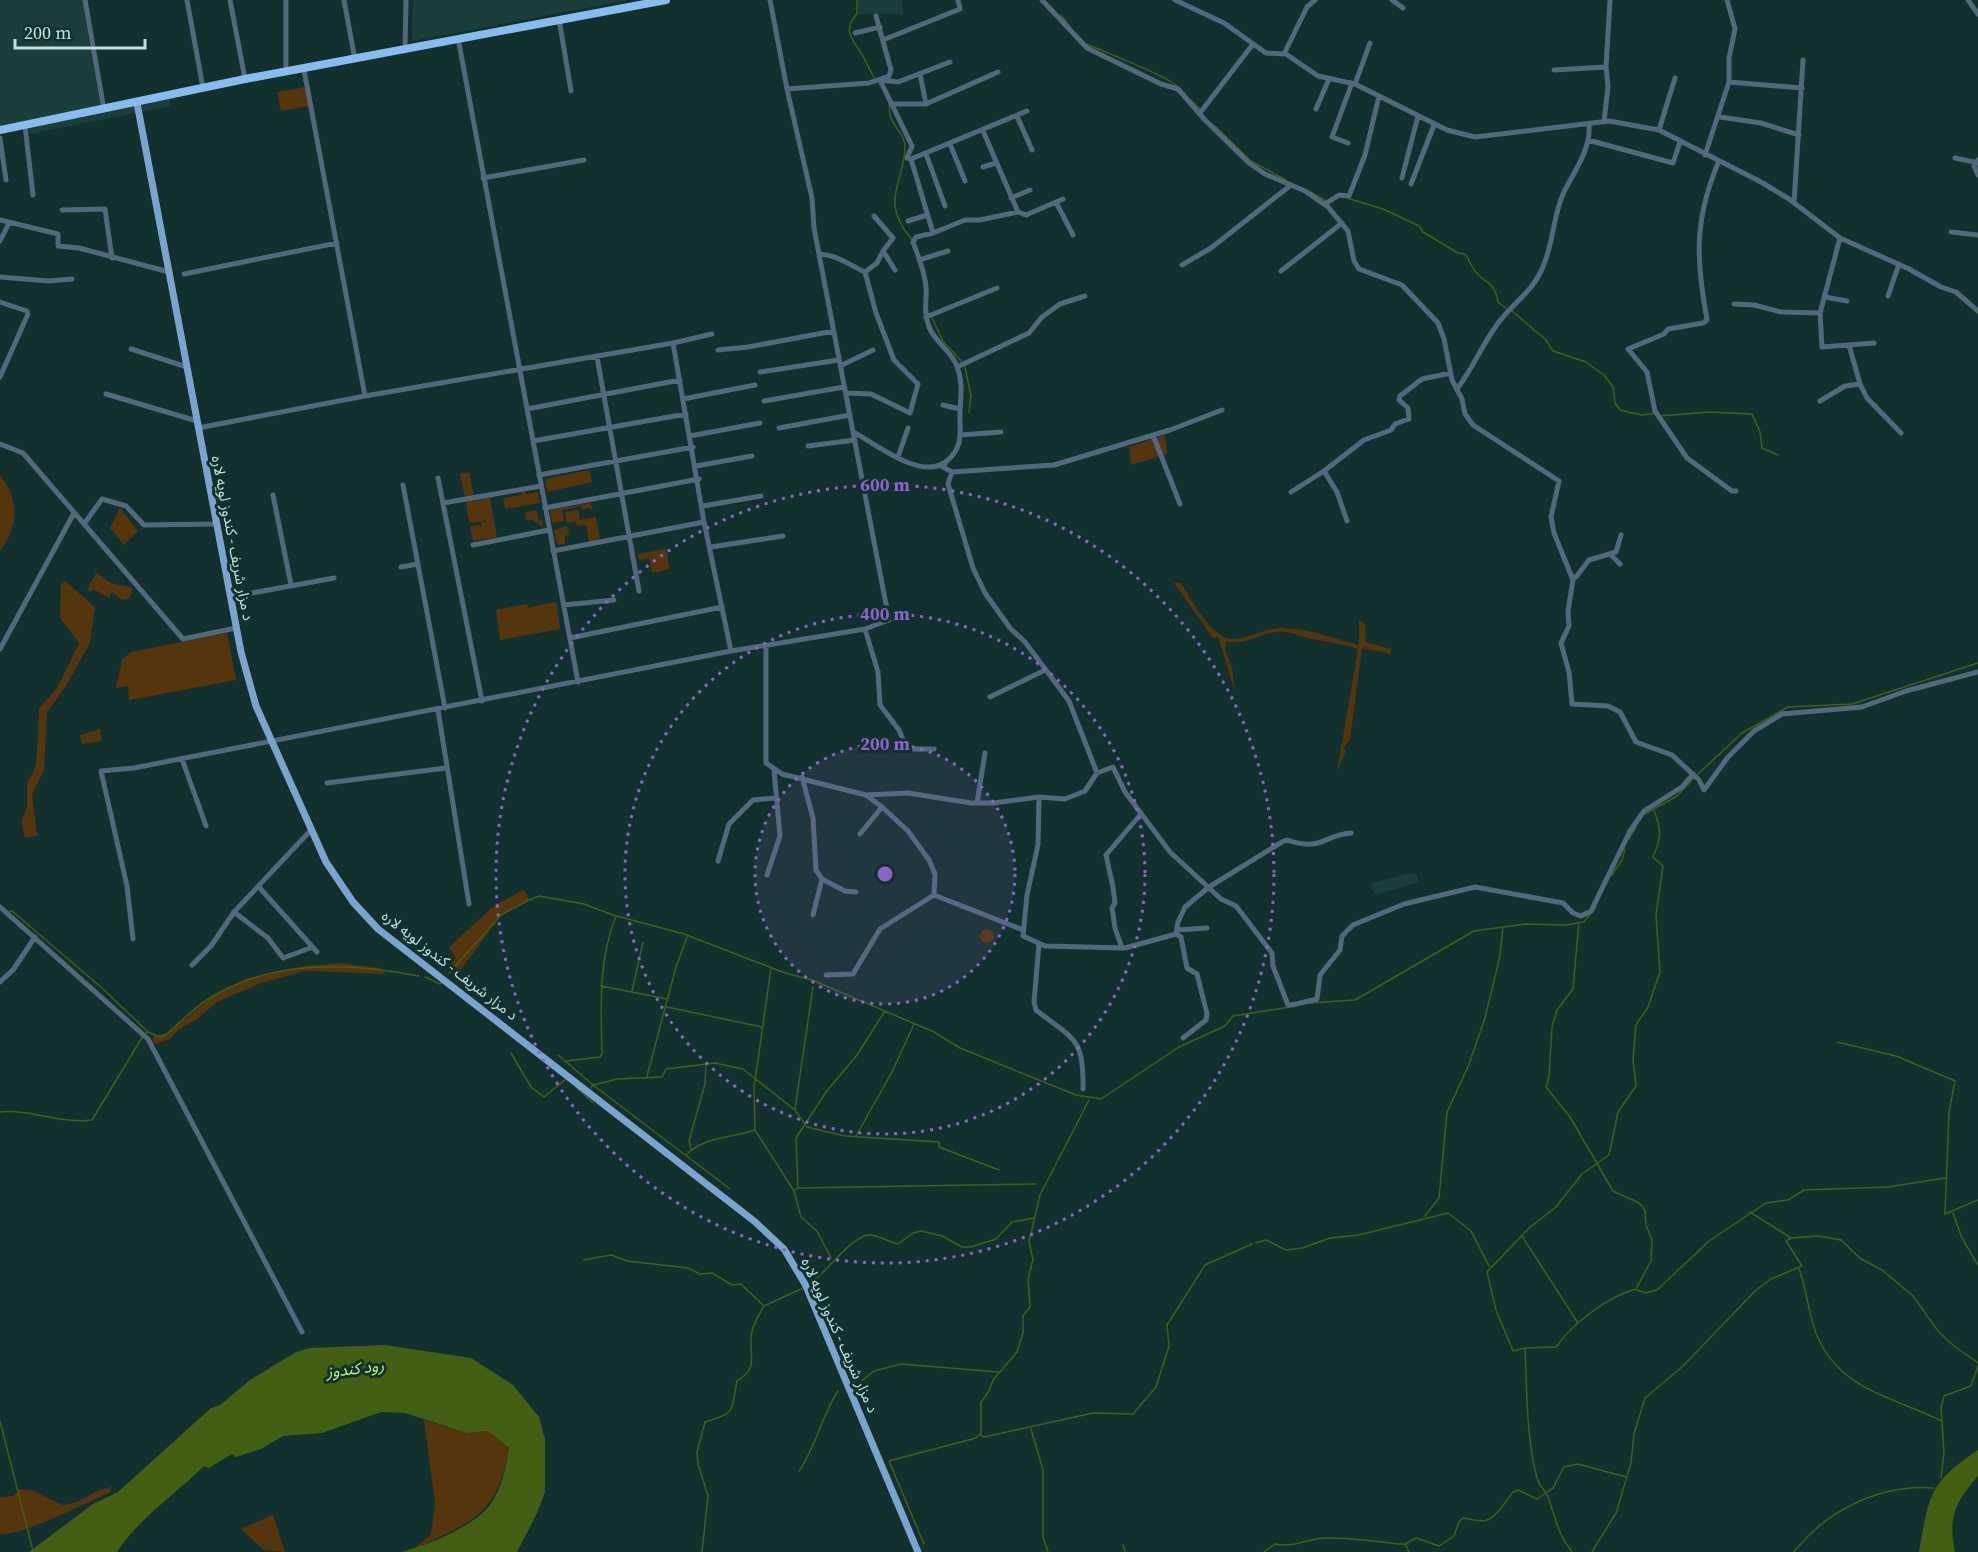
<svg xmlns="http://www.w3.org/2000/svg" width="1978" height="1552" viewBox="0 0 1978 1552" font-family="'Source Serif 4','Noto Sans Arabic',serif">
  <rect width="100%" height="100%" fill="#12312e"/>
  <path fill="#1c3e3b" d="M0 0H82L100 106 168 92 171 106 30 134 27 121 0 126Z
    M413 0H628L412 41Z
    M858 0H902L903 14H859Z
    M1412 873 1417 875 1419 882 1375 895 1372 889 1371 883Z"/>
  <path fill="#54350d" d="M307 87 310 106 281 111 277 92Z
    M1165 435 1167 454 1131 465 1129 447Z
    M589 470 592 482 547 492 545 479Z
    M469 472 474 496 465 498 460 474Z
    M0 475C20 500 19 525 0 551Z
    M521 492H525L526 494 538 492 540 503 505 509 503 498 521 495Z
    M490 498 497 537 473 541 470 526 479 525 482 528 481 523 488 521 469 523 466 502Z
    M591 503 593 513 590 508 582 510 581 506 562 510 564 521 552 523 550 510Z
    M120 508 138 531 124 545 110 528Z
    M536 510 539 520H542L544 528 533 520H525L526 512Z
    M579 510V520L596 517 600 540 589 542 586 525 577 526 576 521 567 523 565 512Z
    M567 526 569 535 565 536V544L557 545 554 530Z
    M666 549 670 569 652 573 649 558 639 560 638 554Z
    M93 570 111 583 133 588 129 599 122 600 112 592 109 598 93 589 90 592 87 589 96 574Z
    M65 581 95 607 90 643 64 689 47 712 44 770 32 794 37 836 25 838 21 822 27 808V783L34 771 37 755 39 709 57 688 79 643 60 618 61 585Z
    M1174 583H1181C1192 600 1213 643 1237 639 1252 637 1266 628 1282 628 1308 628 1334 639 1359 645V620L1365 624 1366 642 1391 649V654L1362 648 1350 739 1343 748 1346 751 1337 772 1358 649C1338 642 1323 642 1304 637 1294 634 1288 631 1277 632 1259 633 1245 647 1227 641L1225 649 1232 667 1235 692 1218 637 1213 638Z
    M555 602 557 604 560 629 500 640 496 610 527 604 528 608Z
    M227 633 236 680 129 700 128 686 116 688 122 660 131 652Z
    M100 729 102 741 82 744 80 735Z
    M524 890 529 900 501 915 457 975 447 969 456 958 449 947 495 905Z
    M980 936a7 7 0 1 1 14 0a7 7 0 1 1-14 0Z
    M341 963 380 968 386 974 306 971 261 983 217 1002 197 1019 179 1029 170 1039 155 1044 152 1039 155 1035 167 1034 213 996 245 979 305 966Z
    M424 1420 467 1433 488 1431 509 1448C498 1516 471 1522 414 1549L431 1534 435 1503Z
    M112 1487 110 1492C88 1502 20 1537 0 1534V1497L14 1496 19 1489 31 1490 63 1505C85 1503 90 1490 112 1487Z
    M273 1515 285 1552 264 1550 241 1529Z"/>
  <path fill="#435f13" d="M385 1345 471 1358 513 1385 539 1417 545 1439V1492L537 1513 517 1552H401C426 1546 478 1525 492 1502 502 1487 506 1467 509 1448L488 1431 467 1433 405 1413 381 1412 322 1433 283 1436 261 1449 236 1457 232 1454 209 1468 204 1466C175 1495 140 1517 117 1552H29L93 1504 118 1492 211 1408 220 1405 250 1380 296 1352 310 1348Z
    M1978 1450V1476C1955 1502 1948 1517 1955 1552H1919C1929 1495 1929 1483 1978 1450Z"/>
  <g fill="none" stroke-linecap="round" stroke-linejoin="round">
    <path stroke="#435f13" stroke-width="1.5" d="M857 0V14C840 32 856 42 864 58 867 65 871 72 875 79
      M1061 15 1071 28
      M1087 44C1102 51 1170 77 1177 86
      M1191 100 1200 109
      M889 104C890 109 889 115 891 118 895 128 906 137 905 148 903 187 879 200 912 240
      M1215 126 1251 161 1286 180
      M1307 190 1326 201
      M1347 198 1383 209 1419 226 1423 232 1458 253 1465 254C1469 259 1471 266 1475 271 1486 286 1494 279 1498 302L1507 309
      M1511 310 1546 340 1553 351 1586 362 1604 375 1613 387 1615 403 1620 410 1641 415 1653 414
      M932 318 943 341 963 363
      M965 367 971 396 969 412
      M1660 416 1709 412 1752 414 1760 432 1762 448 1778 455
      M1697 775 1742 733 1788 707 1852 704 1978 663
      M1645 814 1677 796 1694 778
      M1629 839 1636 827
      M1611 876 1622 860 1625 849
      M7 912 12 911 102 988 147 1031
      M449 973 501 915 529 900 539 896 584 904 613 915 684 934 785 973 812 980 934 1032 960 1048 1076 1095 1101 1099 1179 1047 1225 1026 1233 1016 1290 1007
      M425 977 440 984 442 982
      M601 986 667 999
      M632 991 643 942
      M1310 1003 1355 1000 1474 931 1525 924 1566 925 1584 922 1596 907
      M667 1007 762 1027
      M146 1033 148 1032 160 1037 167 1034C181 1021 197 1005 213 996 276 959 350 963 419 976
      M1837 1042 1896 1056 1955 1081 1949 1112 1945 1214 1978 1200
      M511 1053 531 1087 544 1097 566 1079
      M558 1055 593 1085 730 1189
      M567 1061 600 1057 602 1054C601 1007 598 961 616 916
      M647 1076 676 967 687 937
      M576 1087 593 1103
      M591 1088 593 1085 617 1079 662 1077 666 1069 715 1063 743 1069 795 1110 807 1127 845 1136 939 1142V1147L999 1170
      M795 1109 813 987
      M0 1112C31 1109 61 1124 92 1120L143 1036
      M755 1129 754 1088 771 968
      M856 1136 892 1072 914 1024
      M691 1149 689 1141 705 1084 706 1064
      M686 1155C705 1136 733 1138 755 1130L794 1191 801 1217 817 1231 831 1258
      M798 1188 1036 1184
      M794 1190 798 1188 796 1138 826 1092 857 1055 885 1011
      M1953 1213 1962 1238 1978 1265
      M1425 1216 1439 1198 1447 1112 1468 1067 1485 1018 1500 956 1503 927
      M1522 1236 1578 1323
      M1791 1238 1818 1236 1841 1240 1861 1259 1882 1270 1913 1296 1938 1331 1954 1346 1978 1363
      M1256 1243 1266 1240 1286 1250 1302 1248 1330 1238 1359 1235 1448 1213 1471 1231 1489 1266
      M584 1260 611 1255 627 1261 688 1268 700 1274 712 1273 732 1285 741 1284 764 1306
      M1799 1269C1808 1292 1808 1318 1819 1340 1844 1392 1896 1398 1942 1421
      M811 1283C827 1272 853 1234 870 1235 880 1236 889 1242 898 1244L913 1233 921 1231 942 1236 962 1247H971L996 1239 1012 1222 1034 1218
      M1637 1290 1646 1293 1657 1290 1709 1241 1766 1203 1788 1200 1804 1190 1888 1187 1945 1178
      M1526 1348 1556 1347C1573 1323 1607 1297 1636 1289L1651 1261 1652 1240 1646 1225 1645 1210 1639 1203 1613 1191 1570 1117 1546 1087 1549 1077 1552 1027 1557 1010 1573 989 1579 922
      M859 1383 874 1371 901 1364 998 1372
      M0 1421 33 1551
      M1031 1429 1043 1470V1537L1048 1552
      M980 1435 984 1437 1093 1413 1133 1414 1156 1387 1169 1346 1167 1325 1205 1265 1252 1244
      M799 1471C815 1449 822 1415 838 1391
      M1941 1478 1944 1453 1941 1408 1944 1396 1971 1386 1978 1366
      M924 1544 889 1461 976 1438 981 1433V1402L989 1391 993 1380 1017 1352 1023 1333V1316L1030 1307 1028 1280 1033 1259 1029 1242 1040 1195 1089 1100
      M1123 1545 1125 1552
      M1406 1545 1409 1552
      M702 1552 708 1496 698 1464 697 1452 705 1422C737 1413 731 1410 737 1381 758 1368 750 1358 751 1338 751 1327 759 1315 764 1306L803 1288
      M1264 1552 1275 1544C1295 1548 1309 1538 1326 1538 1349 1538 1375 1541 1397 1544H1405L1416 1538 1439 1546 1454 1536 1459 1522 1463 1518C1470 1519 1477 1521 1483 1521 1496 1520 1506 1500 1513 1492L1518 1490 1537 1499 1553 1488 1564 1467 1578 1464 1626 1477
      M1572 1552C1557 1533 1556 1518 1548 1497 1545 1490 1539 1486 1537 1478 1526 1435 1527 1392 1525 1348L1513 1351 1496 1310 1487 1272 1530 1227 1555 1208 1582 1174 1609 1155 1618 1112 1636 1086 1633 1059 1636 1025 1648 1007 1660 972 1656 915 1663 866 1653 857C1661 839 1662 829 1654 811
      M1592 1552 1616 1513 1631 1463 1634 1434 1645 1398 1683 1366 1756 1290 1771 1279 1802 1266 1786 1241 1791 1238 1750 1212
      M1794 1552C1827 1510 1880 1484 1934 1488"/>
    <path stroke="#53687c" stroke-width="5" d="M85 0 104 110
      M187 0 203 88
      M230 0 245 79
      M344 0 355 60
      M1042 0 1087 48 1161 84 1178 89 1205 120 1249 163 1265 174 1305 191 1328 207 1348 231 1354 261 1359 269 1402 285 1438 323 1444 339 1452 380 1462 399 1465 414 1473 425 1559 481 1551 517 1554 533 1573 580 1568 611 1569 626 1561 643 1569 672 1572 704 1608 706 1620 712 1636 742 1672 755 1699 780 1704 790 1728 757 1754 731 1782 714 1862 707 1906 691 1978 672
      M1175 0 1224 23 1266 53 1286 54 1318 76 1355 84 1447 130 1475 137 1609 121 1659 130 1761 182 1789 199 1840 238 1909 269 1941 287 1956 292 1978 311
      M1392 0 1403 8
      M1968 0 1978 14
      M559 19 571 91
      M855 33 880 27
      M458 38 578 682
      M883 40 960 9 958 0
      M405 49 406 0
      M1284 54 1307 7 1315 0
      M304 70 365 396
      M1554 70 1606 67
      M286 72V0
      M920 74 926 104
      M880 80 912 146 907 158 911 159 1027 111
      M880 80 898 82 950 62
      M1729 82 1802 88
      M1355 84 1370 43
      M787 89 869 83 889 76 891 70 876 16
      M893 104H926L998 72
      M1316 109 1329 79
      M1200 113 1253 44
      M1017 116 1032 150
      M1720 117 1761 123 1799 135
      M1604 122 1608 86 1606 67 1610 0
      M25 126 33 195
      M1659 130 1675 78
      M0 138 6 180
      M1588 140 1673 163 1680 142
      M1348 143 1332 137 1352 83
      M950 144 965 181
      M926 154 945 206
      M1705 155 1729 82V58L1735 29 1727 0
      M1955 158 1974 162
      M911 159 933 233 965 220H980L1018 212 983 131
      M1978 160 1974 166 1978 175
      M1718 163C1694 221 1696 259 1707 320L1703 323 1668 329 1664 334 1628 349 1647 372 1655 411 1687 458 1732 491H1736
      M983 167 996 163
      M483 178 584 160
      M1402 178 1418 116
      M1411 184 1434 125
      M1011 198 1030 190
      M1056 202 1073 235
      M1794 203 1803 60
      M1325 204 1339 195 1349 196 1365 155 1379 96
      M62 210 105 209 112 258
      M1018 212 1026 215 1063 199
      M874 216 893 238 883 251
      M0 220 58 234V246L79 248 169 272
      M908 221 927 215
      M1951 232 1978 235
      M1840 238 1820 313 1822 347 1874 343
      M0 241 9 223
      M819 254C838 255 847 264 865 272L877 263 883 251 895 270
      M919 260 948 251
      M1182 265 1211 248 1291 185
      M1281 271 1342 223
      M184 274 337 243
      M0 277 49 281 72 279
      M1888 296 1899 264
      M1825 297 1847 301
      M0 302 27 311 28 314 0 377
      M1734 304 1754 305 1781 312 1820 313
      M926 317 997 288
      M673 343 704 522 731 651
      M1849 345 1860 384
      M131 349 187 367
      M718 350 748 347 834 331
      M597 357 639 591
      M840 366 873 350
      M957 367 1029 333 1042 317 1060 304 1085 296
      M760 372 839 360
      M1457 389C1473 368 1481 347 1496 326 1510 305 1532 293 1542 269 1554 243 1552 220 1563 194 1573 173 1591 150 1589 126
      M846 393 871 394 910 413 918 384 894 360 876 313 865 272
      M106 394 197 421
      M683 399 755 385
      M764 401 844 387
      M1820 401 1845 386 1860 384 1867 398 1901 433
      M943 405 960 409
      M527 409 680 380
      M198 428 365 396 673 343 712 334
      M779 428 850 415
      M853 432C877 444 918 479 944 463 959 453 961 440 960 423 959 402 965 385 956 364 950 350 935 342 929 327 923 310 927 303 926 287 925 272 918 256 913 242L916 237 933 233
      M960 435 1001 432
      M1153 435 1180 504
      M690 436 760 423
      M533 441 686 414
      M0 444 23 453 183 639 236 628
      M808 446 855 440
      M898 457 908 428
      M946 462 943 467 952 472 1054 465 1170 430 1222 410
      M696 466 752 456
      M952 472 948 484 973 568 985 593 1010 628 1025 642 1069 701 1097 773
      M539 475 693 447
      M438 478 482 701
      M403 485 445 708
      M1291 492 1324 471
      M273 495 291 585
      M443 503 541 486
      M703 506 761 496
      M545 508 699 479
      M1347 521 1337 492 1324 471 1364 440 1391 430 1395 424 1409 419 1408 408 1399 400 1400 396 1422 379 1451 373
      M84 524 102 499 126 506 144 525 217 524
      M473 545 549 530
      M711 547 783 536
      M553 551 704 522
      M1612 556 1620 564
      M401 567 418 564
      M1572 577H1576L1589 560 1616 552 1621 535
      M230 597 334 578
      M564 605 614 600
      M865 629 878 672 880 705 899 730 907 749H934
      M570 638 722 607
      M766 645V763L782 774 866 795 882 807 908 831 929 860 935 874 934 895 880 929 853 974 826 975
      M0 649 74 513
      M990 697 1045 670
      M438 710 469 904
      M182 759 206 826
      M802 777 813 818 816 870 822 879 813 915
      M327 783 446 768
      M866 795 908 793 971 803H994L1039 797 1065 799 1085 791 1097 773 1113 767 1125 792 1170 852 1221 899 1236 906 1272 953 1273 966 1288 1005H1292L1317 999 1320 975 1340 950 1342 936 1353 925 1404 904 1475 887 1563 903 1573 913 1581 916 1591 911 1630 831 1644 811 1682 787 1693 774
      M1039 797 1038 845 1027 895 1023 936 1045 946 1125 948 1176 934 1178 922 1185 907 1209 887 1282 842 1287 840C1322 852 1323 835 1351 833
      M977 803 985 753
      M860 834 882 807
      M718 861 729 824 753 800 775 798
      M767 875 780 836 774 770
      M822 879 845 891 856 892
      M258 886 317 952
      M934 895 1023 930
      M0 907 148 1039 302 1332
      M234 912 268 938 283 958 313 947
      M1177 930 1207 928
      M1176 934 1181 937 1187 968 1197 974 1207 1014 1206 1020 1183 1038
      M133 939 127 886 101 771 134 768 731 651 865 629 889 620 814 228 812 198 787 89 770 0
      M1039 944 1034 1002 1036 1010C1074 1040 1084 1037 1083 1089
      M1122 948 1115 928 1112 908 1115 903 1113 887 1106 855 1140 815
      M192 965 211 946 234 912 311 830
      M0 982 13 970 35 937"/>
    <path stroke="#79a4ce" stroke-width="7" d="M137 103 241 652 256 706 326 862 353 902 378 929 754 1221 784 1249 805 1284 918 1552"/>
    <path stroke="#88bcef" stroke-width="8" d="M0 130 245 79 666 0"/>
  </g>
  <circle cx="885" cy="874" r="130" fill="#8d63c9" fill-opacity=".12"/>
  <g fill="none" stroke="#8d63c9" stroke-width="3" stroke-dasharray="3 6">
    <circle cx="885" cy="874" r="130"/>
    <circle cx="885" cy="874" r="260"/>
    <circle cx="885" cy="874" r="389"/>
  </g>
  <g text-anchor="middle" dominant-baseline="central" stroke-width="6" stroke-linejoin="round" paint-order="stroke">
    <g font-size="15" fill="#b8e4df" stroke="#12312e">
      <text transform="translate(233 538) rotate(79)">د مزار شریف - کندوز لویه لاره</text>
      <text transform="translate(450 965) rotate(38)">د مزار شریف - کندوز لویه لاره</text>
      <text transform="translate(840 1335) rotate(66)">د مزار شریف - کندوز لویه لاره</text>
    </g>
    <g font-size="16" font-style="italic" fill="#c0f478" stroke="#12312e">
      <text transform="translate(355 1368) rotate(-7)">رود کندوز</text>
    </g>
  </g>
  <circle cx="885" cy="874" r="9" fill="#8d63c9" stroke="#12312e" stroke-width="3"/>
  <g font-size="18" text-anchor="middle" font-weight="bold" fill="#8d63c9" stroke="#12312e" stroke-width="6" stroke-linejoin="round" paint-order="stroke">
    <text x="885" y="491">600 m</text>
    <text x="885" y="620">400 m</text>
    <text x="885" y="750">200 m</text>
  </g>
  <path d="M15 39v9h130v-9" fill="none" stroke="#b8e4df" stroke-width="3"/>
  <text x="24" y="39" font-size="18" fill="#b8e4df" stroke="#12312e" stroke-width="4.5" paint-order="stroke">200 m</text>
</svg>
